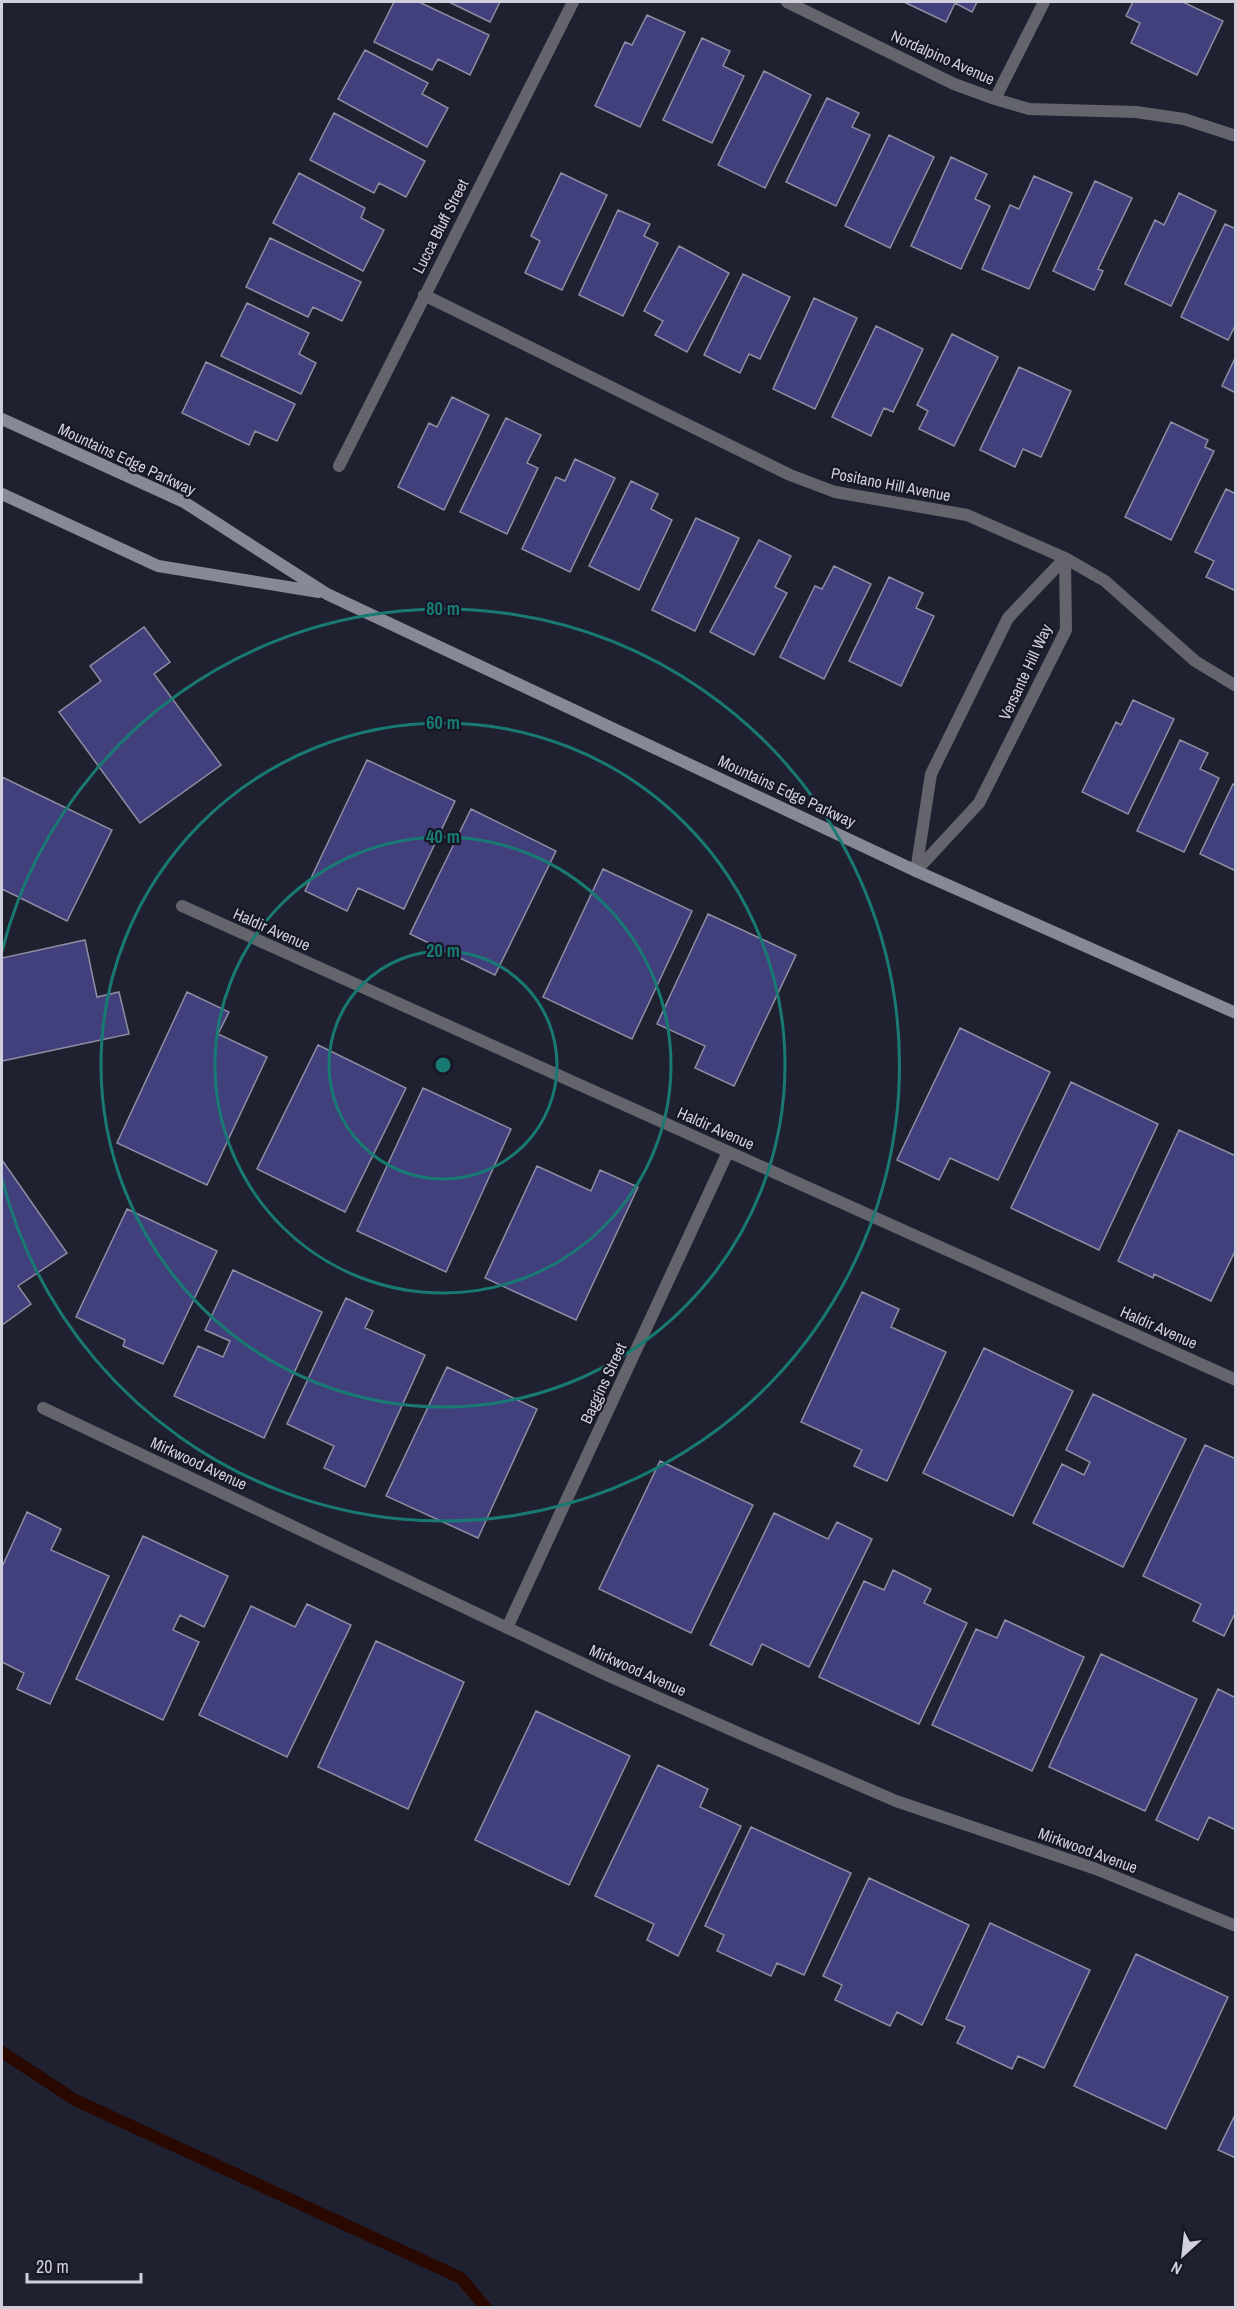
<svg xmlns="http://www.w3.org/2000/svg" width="1237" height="2309" viewBox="0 0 1237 2309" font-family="'Archivo Narrow',sans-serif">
  <rect width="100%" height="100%" fill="#202130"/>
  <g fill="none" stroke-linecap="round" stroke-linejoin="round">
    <path stroke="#290800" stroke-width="12" d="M2 2052 75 2100 461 2278 486 2308"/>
  </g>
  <path fill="#423f7d" stroke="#8d8ea2" stroke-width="1.5" d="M394 2H419L489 35 470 75 438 59 432 70 374 42Z
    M449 2H500L490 22Z
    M904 2H977L972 12 955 3 946 22Z
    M1133 2H1183L1223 21 1197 75 1131 43 1140 23 1126 16Z
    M647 15 685 32 640 127 595 106 625 42 632 45Z
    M702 38 730 51 723 66 744 76 712 143 663 120Z
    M365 50 428 83 422 94 448 108 427 147 338 99Z
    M764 71 811 95 765 188 718 165Z
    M827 98 859 113 852 127 870 135 836 206 786 182Z
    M334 113 425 161 406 197 379 183 374 193 310 160Z
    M889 135 934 157 890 248 845 226Z
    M951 157 987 174 975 199 990 206 961 269 911 246Z
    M299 173 365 208 361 218 384 230 363 271 273 223Z
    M561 173 607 195 562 290 525 273 540 241 531 236Z
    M1034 176 1072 193 1029 289 982 269 1010 205 1019 209Z
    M1095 181 1132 198 1098 269 1103 271 1094 290 1053 271Z
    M1179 193 1216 211 1171 306 1125 284 1155 220 1164 225Z
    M618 210 650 224 644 236 658 243 623 316 579 295Z
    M1225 224 1236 229V324L1228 340 1181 317Z
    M270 238 361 282 342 321 313 307 308 317 246 287Z
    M679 246 729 273 687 352 655 335 663 321 644 311Z
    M743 274 790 297 760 359 749 354 740 373 704 355Z
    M814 298 857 318 815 409 773 389Z
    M247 303 309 333 299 354 316 363 301 394 221 356Z
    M876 326 923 349 893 412 884 408 871 436 832 417Z
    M952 334 998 357 954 446 919 429 928 411 917 405Z
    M1236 356V393L1222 386Z
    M206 362 295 404 277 441 255 431 249 445 182 413Z
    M1019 367 1071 391 1041 457 1023 449 1015 467 980 450Z
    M452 397 489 415 444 510 398 487 429 423 437 427Z
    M506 418 541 435 527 463 538 468 507 534 460 512Z
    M1171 422 1208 440 1205 447 1214 451 1171 540 1125 517Z
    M575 459 615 478 570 572 522 549 556 477 565 481Z
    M631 481 658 494 651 509 672 520 639 590 589 566Z
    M1226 489 1236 494V591L1206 577 1214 561 1195 552Z
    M696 518 739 538 695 631 652 610Z
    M759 540 791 556 775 587 787 593 754 655 710 632Z
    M834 566 871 584 824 679 780 657 815 586 822 589Z
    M889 577 923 593 916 608 934 616 901 686 849 661Z
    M144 627 170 662 154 674 221 765 140 823 59 712 101 681 90 666Z
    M1133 700 1174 719 1128 814 1082 792 1116 722 1121 725Z
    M1180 740 1208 753 1200 769 1219 778 1184 852 1137 831Z
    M367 760 455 801 404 909 358 888 347 911 305 891Z
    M2 777 112 830 67 921 2 889Z
    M1233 784 1236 786V871L1200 854Z
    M471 809 556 851 495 975 410 934Z
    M603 869 692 911 632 1039 543 997Z
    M708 914 796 955 734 1086 695 1068 705 1046 657 1024Z
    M85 940 97 997 119 992 129 1034 2 1061V958Z
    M187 992 229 1012 218 1034 267 1057 207 1185 117 1143Z
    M960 1028 1050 1072 998 1180 950 1158 939 1180 897 1160Z
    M318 1045 406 1088 345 1212 257 1169Z
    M1071 1082 1158 1124 1099 1250 1011 1208Z
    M423 1088 511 1129 446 1272 357 1231Z
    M1179 1130 1236 1156V1249L1211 1301 1154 1274 1153 1278 1118 1261Z
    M2 1160 67 1253 18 1286 31 1304 2 1325Z
    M537 1166 591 1191 600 1170 638 1187 576 1320 485 1278Z
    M127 1209 217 1251 163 1364 123 1346 125 1340 76 1317Z
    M233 1270 322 1312 264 1438 174 1396 198 1346 223 1357 230 1341 205 1330Z
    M862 1292 899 1309 891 1327 946 1352 887 1481 854 1466 862 1450 801 1422Z
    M346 1298 373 1311 365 1328 425 1355 365 1487 324 1468 334 1446 287 1424Z
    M984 1348 1073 1391 1013 1516 923 1473Z
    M447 1367 537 1409 478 1538 386 1496Z
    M1093 1394 1186 1439 1123 1567 1033 1523 1062 1464 1084 1475 1090 1462 1066 1450Z
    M1205 1445 1236 1459V1611L1224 1636 1193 1621 1201 1604 1143 1576Z
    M660 1461 753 1505 691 1633 599 1589Z
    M27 1512 61 1529 51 1550 109 1576 50 1704 17 1689 24 1673 2 1662V1567Z
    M774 1513 828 1539 837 1522 872 1539 809 1667 762 1644 752 1665 710 1645Z
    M143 1536 228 1576 204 1627 180 1615 173 1630 199 1642 163 1720 76 1679Z
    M893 1570 931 1589 924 1603 967 1623 919 1724 819 1677 864 1581 884 1590Z
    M307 1604 351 1625 287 1757 199 1715 251 1606 295 1627Z
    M1005 1620 1084 1657 1032 1771 932 1725 976 1629 997 1638Z
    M376 1641 464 1682 408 1809 318 1767Z
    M1101 1654 1197 1699 1145 1811 1049 1767Z
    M1218 1689 1236 1698V1830L1209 1817 1198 1840 1156 1820Z
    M536 1711 630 1756 569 1885 475 1840Z
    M658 1765 708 1789 700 1807 741 1826 678 1956 647 1940 654 1924 595 1896Z
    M751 1827 851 1873 804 1975 777 1963 771 1976 717 1951 724 1935 705 1926Z
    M869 1878 969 1925 922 2025 897 2012 890 2026 835 2000 842 1985 823 1976Z
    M990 1923 1090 1970 1044 2068 1018 2056 1012 2069 957 2043 965 2027 946 2019Z
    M1136 1954 1228 1997 1166 2129 1074 2086Z
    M1236 2113V2158L1218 2150Z"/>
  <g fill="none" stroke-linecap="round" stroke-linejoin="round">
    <path stroke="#63646c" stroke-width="12" d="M787 2 954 84 995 99 1029 109 1136 112 1184 119 1236 136
      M995 99 1044 2
      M424 295 790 475 835 492 967 515 1065 558 1105 581 1195 661 1236 686
      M339 466 573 2
      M916 871 979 803 1066 630 1065 558
      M916 871 931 774 1008 618 1065 558
      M182 906 1236 1380
      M43 1408 609 1676 759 1742 896 1801 1096 1869 1236 1926
      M507 1628 728 1152"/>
    <path stroke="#888996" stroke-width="12" d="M2 419 184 502 327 594 916 871 1236 1013
      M2 494 158 566 319 592"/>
  </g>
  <g fill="none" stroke="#197a73" stroke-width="3">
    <circle cx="443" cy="1065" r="114"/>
    <circle cx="443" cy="1065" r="228"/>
    <circle cx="443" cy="1065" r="342"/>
    <path d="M2 951A456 456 0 1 1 2 1179"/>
  </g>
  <g text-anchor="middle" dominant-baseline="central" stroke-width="4.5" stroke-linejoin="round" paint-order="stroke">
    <g font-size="16" fill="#cfd0db" stroke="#171726">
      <text transform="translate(943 57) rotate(24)">Nordalpino Avenue</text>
      <text transform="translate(440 226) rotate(-63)">Lucca Bluff Street</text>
      <text transform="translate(127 459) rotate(25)">Mountains Edge Parkway</text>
      <text transform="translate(891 484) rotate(11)">Positano Hill Avenue</text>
      <text transform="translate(1025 672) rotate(-65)">Versante Hill Way</text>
      <text transform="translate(787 791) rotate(25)">Mountains Edge Parkway</text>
      <text transform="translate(272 929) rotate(24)">Haldir Avenue</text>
      <text transform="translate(716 1128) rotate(24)">Haldir Avenue</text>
      <text transform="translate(1159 1327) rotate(24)">Haldir Avenue</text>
      <text transform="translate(603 1383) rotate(-65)">Baggins Street</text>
      <text transform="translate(199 1463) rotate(25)">Mirkwood Avenue</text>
      <text transform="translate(638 1670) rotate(24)">Mirkwood Avenue</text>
      <text transform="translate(1088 1850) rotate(20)">Mirkwood Avenue</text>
    </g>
  </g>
  <circle cx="443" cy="1065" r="9" fill="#197a73" stroke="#171726" stroke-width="3"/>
  <g font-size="18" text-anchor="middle" font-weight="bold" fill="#197a73" stroke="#171726" stroke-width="4.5" stroke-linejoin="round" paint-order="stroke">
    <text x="443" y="615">80 m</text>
    <text x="443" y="729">60 m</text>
    <text x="443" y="843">40 m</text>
    <text x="443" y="957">20 m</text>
  </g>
  <rect width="1237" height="2309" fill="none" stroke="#cfd0db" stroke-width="6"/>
  <g transform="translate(1183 2255) rotate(207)" stroke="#171726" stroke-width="4.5" paint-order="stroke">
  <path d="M0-4.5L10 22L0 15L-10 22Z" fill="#cfd0db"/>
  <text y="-9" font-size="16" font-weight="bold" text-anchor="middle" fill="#cfd0db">N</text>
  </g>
  <path d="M27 2273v9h114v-9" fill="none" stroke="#cfd0db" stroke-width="3"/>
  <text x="36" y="2273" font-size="18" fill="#cfd0db" stroke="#171726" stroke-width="4.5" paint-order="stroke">20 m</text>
</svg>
